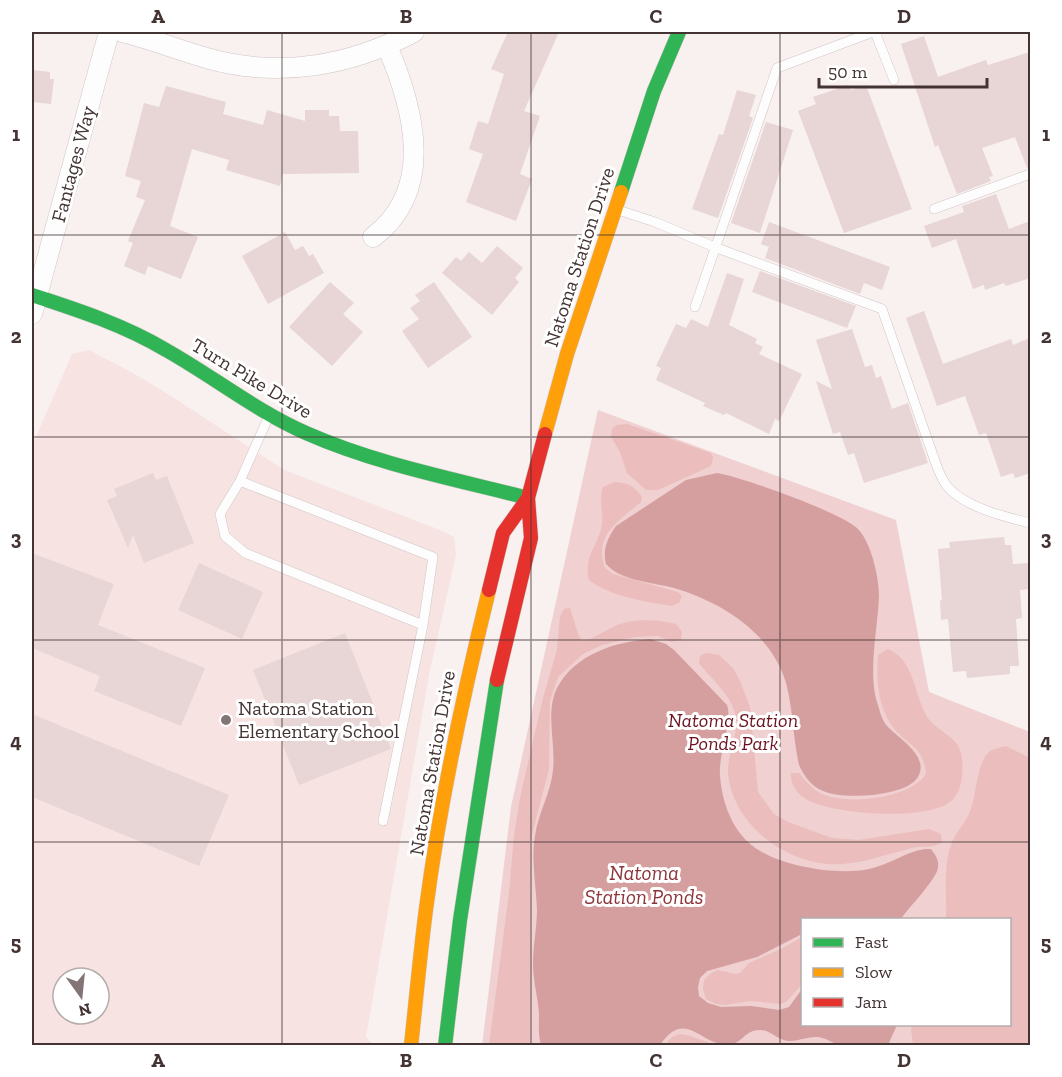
<svg xmlns="http://www.w3.org/2000/svg" width="1062" height="1077" viewBox="0 0 1062 1077" font-family="'Zilla Slab',serif">
  <rect width="100%" height="100%" fill="#f9f0f0"/>
  <path fill="#f7e3e2" fill-rule="evenodd" d="M89 350 133 373 171 396 284 470 445 532 454 537 456 555 430 670 366 1037 374 1045H32V446L72 354ZM63 978H99V1014H63Z"/>
  <path fill="#f0d0d0" fill-rule="evenodd" d="M598 410 896 520 929 692 1030 732V1045L482 1046 511 807ZM802 920H1010V1024H802Z"/>
  <path fill="#ebbdbd" d="M627 424 711 453 713 458 711 466 658 490H646L627 473 620 452 611 437 612 429 617 425Z
    M615 482C628 483 635 486 642 497L641 502C619 521 593 535 605 568L613 574 678 592 682 596 679 603 671 606C644 601 611 597 589 580 584 558 595 549 601 530 605 515 598 501 603 487Z
    M570 608 578 634 582 641C594 639 602 632 613 627 631 618 657 619 676 624L682 632 681 640 671 642 658 636 635 637 602 645 583 654 558 677 550 701 549 769 530 842V1045H489L509 893 514 836 520 798 543 698 557 650 560 616 564 609Z
    M888 649C914 660 914 693 926 715 934 730 955 735 960 750 965 765 963 793 950 802 925 821 833 815 806 799 797 794 790 783 791 773H799C805 780 811 788 820 793 845 806 910 799 926 774 924 744 904 745 890 723 878 704 876 677 878 655Z
    M706 653 719 655 733 668 740 681 750 707 758 792 774 814 788 822 832 838 859 840 929 829 941 834 942 842C933 849 922 845 912 848 897 852 882 856 868 860 855 863 840 865 827 864 780 860 732 821 728 773 727 755 738 737 736 719 735 698 711 679 699 663L700 656Z
    M1006 746 1030 758V1045H913L911 1029 913 1025 1010 1024V920L946 919C947 896 943 868 951 845 955 832 967 822 971 809 977 792 977 758 992 750 996 748 1002 747 1006 746Z
    M802 937V984L787 1001 781 1004 750 1001 725 1005 716 1004 706 999 703 989 704 980 710 974 717 970 736 974 740 973 749 963 781 949Z
    M680 1034C695 1035 705 1044 720 1045H665L672 1037Z"/>
  <path fill="#d59fa0" d="M717 473C742 477 839 512 857 528 871 541 879 577 879 596 878 628 867 675 878 705 880 712 882 720 887 726 898 738 930 756 918 777 906 797 842 800 823 791 811 786 804 776 799 765 793 738 793 709 786 683 771 631 718 600 670 587 649 582 620 580 606 564 602 550 608 537 616 526L686 480Z
    M650 639 666 644 674 650 727 705C733 720 718 755 720 776 722 800 730 825 748 842 773 866 836 876 869 869 889 865 905 852 925 849H931C935 854 939 860 938 867 938 878 909 907 901 919L802 920V934L757 957 707 971 700 978 698 987 699 996 708 1003 721 1007 751 1006 779 1010 789 1007 802 989V1024L897 1025 888 1045C874 1046 857 1048 842 1046 833 1044 826 1037 816 1037 807 1037 798 1041 789 1041 778 1041 771 1030 760 1030 745 1030 743 1042 732 1044 701 1049 687 1006 660 1045H541C538 1035 539 1025 539 1014 538 997 533 981 533 964 533 945 537 927 537 909 536 884 531 861 535 836 538 813 551 793 553 770 556 744 545 712 557 688 575 654 615 642 650 639Z"/>
  <path fill="#e8d5d5" d="M508 32H559L524 111 540 116 520 174 532 179 516 221 466 202 483 154 469 149 478 121 488 124 504 74 491 69Z
    M924 36 938 77 986 60 988 65 1030 52V167L1027 168 1015 137 982 148 993 176 989 177 991 181 957 194 938 145 935 147 901 44Z
    M32 70 50 72V79H54L51 104 32 102Z
    M848 85 851 90 866 85 912 209 844 233 798 111 816 104 813 97Z
    M166 86 226 102 223 114 263 125 267 110 305 121V110H329V116H339L340 131H358L359 173 283 174 280 186 226 170 229 160 192 149 170 226 198 237 181 279 148 266 145 275 124 266 133 243 128 241 145 200 136 197 141 181 125 176 144 103 159 107Z
    M737 90 756 95 749 116 753 118 718 218 692 209 719 134 723 135Z
    M766 122 793 130 760 233 731 223Z
    M996 194 1009 229 1030 221V278L1006 286 1004 283 985 290 984 285 973 289 956 239 932 248 924 226 964 212 962 206Z
    M769 222 890 267 882 290 864 283 860 294 765 258 769 247 761 244Z
    M285 232 295 250 303 246 309 256 313 254 324 273 268 304 242 256Z
    M497 246 523 268 515 278 519 282 492 315 442 273 456 257 461 261 469 252 482 263Z
    M760 271 856 306 847 328 752 292Z
    M727 273 744 279 729 325 757 339 755 343 763 347 759 354 802 374 779 421 775 419 769 434 726 413 724 415 703 406 705 403 656 380 661 368 656 366 676 324 686 328 691 319 708 327Z
    M330 282 354 303 343 314 363 332 332 366 289 327Z
    M434 282 472 337 428 368 402 331 419 319 410 308 420 301 415 295Z
    M924 311 943 364 1011 339 1013 345 1030 338V473L1015 478 1013 473 1001 477 986 433 979 435 965 396 937 406 906 318Z
    M852 329 865 367 872 365 876 378 881 376 892 409 908 403 928 463 864 483 854 453 848 455 840 432 833 434 816 381 832 389 816 340Z
    M153 473 156 480 167 476 194 543 144 563 133 535 128 548 107 500 117 496 114 489Z
    M1004 537 1005 545H1011L1013 564 1030 563V589L1020 590 1022 618 1016 619 1019 666H1010V674L967 678 966 671 953 672 948 619 941 620 940 600H942L938 549 950 548 949 542Z
    M32 553 114 584 98 625 205 668 181 726 94 691 100 676 32 648Z
    M199 563 263 592 242 639 178 610Z
    M345 633 391 749 299 785 253 670Z
    M32 714 229 795 199 866 32 797Z"/>
  <g fill="none" stroke-linecap="round" stroke-linejoin="round">
    <g stroke="#d0c5c5" stroke-width="10">
      <path id="lane" d="M875 32 894 80
        M934 209 1030 174
        M618 210 655 222 717 248 882 309 936 464C939 472 942 480 947 486 964 507 1005 517 1030 523
        M695 307 777 68 873 32
        M268 418 240 481 220 514 225 536 245 553 423 625
        M240 481 433 557 423 625 383 821"/>
    </g>
    <g stroke="#d0c5c5" stroke-width="21">
      <path id="street" d="M122 32C152 39 180 51 210 59 280 78 350 66 414 32
        M373 237C436 190 414 108 387 46
        M32 314 109 32"/>
    </g>
    <g stroke="#d0c5c5" stroke-width="15">
      <path id="fast" d="M621 192 654 91 679 32
        M32 295C78 310 124 325 166 350 214 377 256 411 306 433 376 464 454 479 528 498
        M445 1046 460 920 497 680"/>
    </g>
    <g stroke="#d0c5c5" stroke-width="15">
      <path id="slow" d="M545 434 567 354 621 192
        M411 1046C416 1000 420 955 426 909 440 802 463 695 489 590"/>
    </g>
    <g stroke="#d0c5c5" stroke-width="15">
      <path id="jam" d="M489 590 503 533 528 498
        M497 680 531 538 528 498 545 434"/>
    </g>
    <use href="#lane" stroke="#fefdfd" stroke-width="9"/>
    <use href="#street" stroke="#fefdfd" stroke-width="20"/>
    <use href="#fast" stroke="#30b455" stroke-width="14"/>
    <use href="#slow" stroke="#ff9f0a" stroke-width="14"/>
    <use href="#jam" stroke="#e5322d" stroke-width="14"/>
  </g>
  <path fill="none" stroke="#433333" stroke-width="1.5" stroke-opacity="0.55" d="M282 32V1046M531 32V1046M780 32V1046M32 235H1030M32 437H1030M32 640H1030M32 842H1030"/>
  <circle fill="#837575" stroke="#fff" stroke-width="2" cx="226" cy="720" r="6"/>
  <g text-anchor="middle" dominant-baseline="central" stroke-width="6" stroke-linejoin="round" paint-order="stroke">
    <g font-size="20" fill="#433333" stroke="#fff">
      <text transform="translate(73 164) rotate(-75)">Fantages Way</text>
      <text transform="translate(579 257) rotate(-72)">Natoma Station Drive</text>
      <text transform="translate(252 378) rotate(31)">Turn Pike Drive</text>
      <text transform="translate(432 763) rotate(-80)">Natoma Station Drive</text>
    </g>
    <g font-size="20" fill="#433333" stroke="#fff" text-anchor="start">
      <text x="238" y="708">Natoma Station<tspan x="238" dy="23">Elementary School</tspan></text>
    </g>
    <g font-size="20" font-style="italic" fill="#6c121f" stroke="#fff">
      <text x="733" y="720">Natoma Station<tspan x="733" dy="23">Ponds Park</tspan></text>
    </g>
    <g font-size="21" font-style="italic" fill="#8d333a" stroke="#fff">
      <text x="644" y="872">Natoma<tspan x="644" dy="24">Station Ponds</tspan></text>
    </g>
  </g>
  <rect width="1062" height="1077" fill="none" stroke="#ffffff" stroke-width="66"/>
  <rect x="801" y="918" width="210" height="108" fill="#ffffff" stroke="#b4adad" stroke-width="1.5"/>
  <rect x="813" y="938" width="30" height="9" fill="#30b455" stroke="#b4adad" stroke-width="1.5"/>
  <text x="855" y="948" font-size="18" fill="#433333">Fast</text>
  <rect x="813" y="968" width="30" height="9" fill="#ff9f0a" stroke="#b4adad" stroke-width="1.5"/>
  <text x="855" y="978" font-size="18" fill="#433333">Slow</text>
  <rect x="813" y="998" width="30" height="9" fill="#e5322d" stroke="#b4adad" stroke-width="1.5"/>
  <text x="855" y="1008" font-size="18" fill="#433333">Jam</text>
  <g transform="translate(81 996) rotate(165)"><circle r="28" fill="#ffffff" stroke="#b4adad" stroke-width="1.5"/>
  <path d="M0-4.5L10 22L0 15L-10 22Z" fill="#837575"/>
  <text y="-9" font-size="16" font-weight="bold" text-anchor="middle" fill="#433333">N</text>
  </g>
  <path d="M819 78v9h168v-9" fill="none" stroke="#433333" stroke-width="3"/>
  <text x="828" y="78" font-size="18" fill="#433333" stroke="#ffffff" stroke-width="4.5" paint-order="stroke">50 m</text>
  <rect x="33" y="33" width="996" height="1011" fill="none" stroke="#433333" stroke-width="2"/>
  <g font-size="20" text-anchor="middle" font-weight="bold" fill="#433333">
    <text x="158" y="23">A</text>
    <text x="406" y="23">B</text>
    <text x="656" y="23">C</text>
    <text x="904" y="23">D</text>
    <text x="16" y="141">1</text>
    <text x="1046" y="141">1</text>
    <text x="16" y="343">2</text>
    <text x="1046" y="343">2</text>
    <text x="16" y="545">3</text>
    <text x="1046" y="545">3</text>
    <text x="16" y="748">4</text>
    <text x="1046" y="748">4</text>
    <text x="16" y="950">5</text>
    <text x="1046" y="950">5</text>
    <text x="158" y="1067">A</text>
    <text x="406" y="1067">B</text>
    <text x="656" y="1067">C</text>
    <text x="904" y="1067">D</text>
  </g>
</svg>
